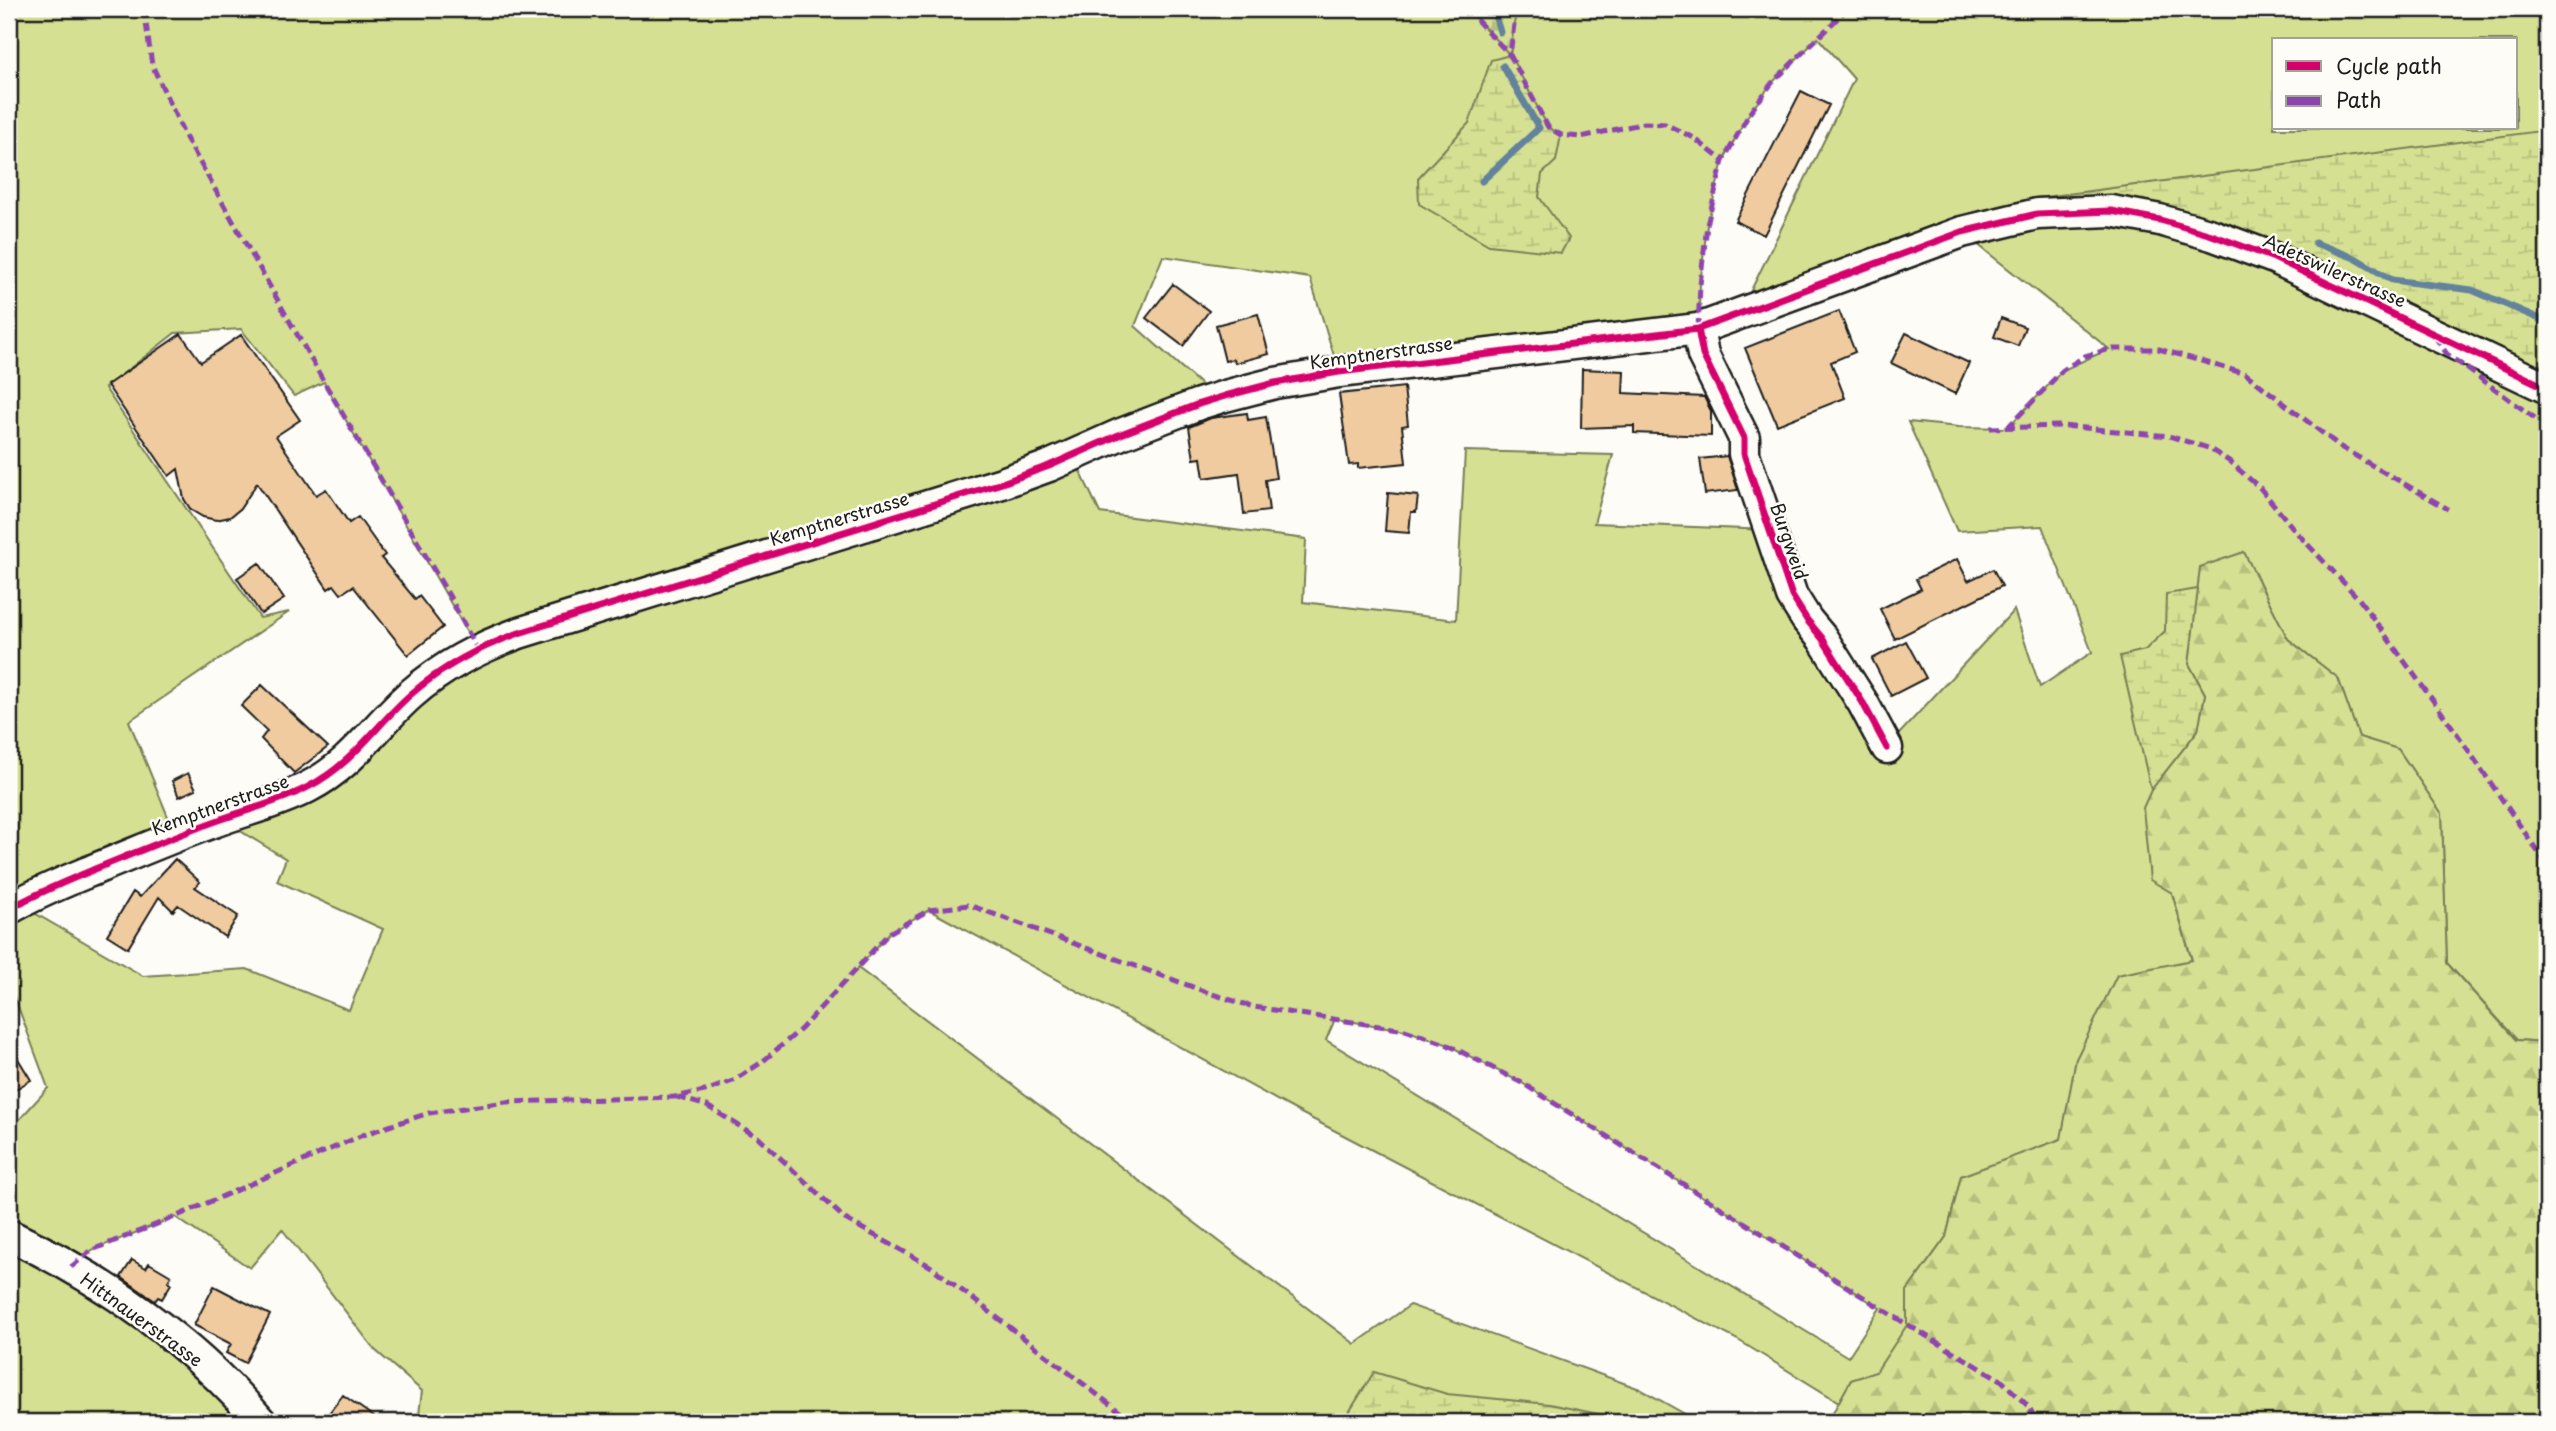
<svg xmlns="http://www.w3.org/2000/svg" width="2556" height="1431" viewBox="0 0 2556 1431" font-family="'Playpen Sans',sans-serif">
  <defs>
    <pattern id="forest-firs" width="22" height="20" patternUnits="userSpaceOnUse" patternTransform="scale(1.75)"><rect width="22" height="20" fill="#d5e092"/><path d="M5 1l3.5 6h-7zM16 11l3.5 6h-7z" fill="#b6c07d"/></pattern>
    <pattern id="wetland-marsh" width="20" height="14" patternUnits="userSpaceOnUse" patternTransform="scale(1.75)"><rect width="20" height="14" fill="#d5e092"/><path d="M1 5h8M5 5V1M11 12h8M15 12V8" fill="none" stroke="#b6c07d"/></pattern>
  </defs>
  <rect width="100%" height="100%" fill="#fdfcf7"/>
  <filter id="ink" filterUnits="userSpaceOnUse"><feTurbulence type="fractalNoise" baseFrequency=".0143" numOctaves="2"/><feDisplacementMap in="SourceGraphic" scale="14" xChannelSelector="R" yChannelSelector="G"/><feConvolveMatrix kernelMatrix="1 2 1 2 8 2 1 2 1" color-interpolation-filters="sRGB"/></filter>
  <g filter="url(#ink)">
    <path fill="#d5e092" stroke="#787e57" stroke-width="2" fill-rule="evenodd" d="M9 9H1468L1510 54 1516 9H2547V994L2542 996 2547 1042 2517 1040 2447 963 2442 814 2398 749 2359 737 2338 678 2288 639 2244 553 2172 893 2192 961 2076 1059 2062 1139 1961 1176 1946 1237 1907 1291 1908 1325 1876 1372 1851 1380 1839 1402 1738 1340 1297 1111 929 910 889 933 858 968 1355 1344 1410 1305 1640 1389 1699 1422H418L422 1391 375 1350 282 1229 250 1268 175 1217 92 1250 71 1267 261 1422H25L9 1411V1131L48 1088 9 982ZM1818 38 1854 79 1739 315 1962 232 2109 349 2063 370 2007 428 1959 427 1908 422 1957 531 2042 526 2092 652 2040 687 2014 610 1887 747 1769 530 1594 523 1613 455 1465 451 1456 620 1303 602 1306 539 1100 513 1073 456 1217 399 1135 326 1163 256 1310 278 1339 372 1698 329 1700 285 1707 225 1723 161 1749 114 1772 83ZM2274 40H2516V128H2274ZM241 329 294 396 324 382 477 649 309 787 221 819 286 859 277 881 383 929 349 1010 247 969 143 976 19 904 171 824 129 721 289 612 260 618 105 388 175 333ZM1335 1019 1405 1030 1446 1044 1522 1083 1880 1308 1848 1357 1326 1040Z"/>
    <path fill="url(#forest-firs)" stroke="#787e57" stroke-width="2" d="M1468 9H1516L1510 55 1468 10Z
      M2244 552 2288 639 2338 678 2359 737 2398 749 2442 814 2447 963 2516 1040 2547 1042V1422H1837L1831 1416 1851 1380 1876 1372 1907 1325V1291L1946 1237 1961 1176 2061 1139 2076 1059 2117 975 2192 960 2172 893 2150 880 2143 808 2151 790 2198 730 2205 694 2189 664 2200 567Z"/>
    <path fill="url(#wetland-marsh)" stroke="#787e57" stroke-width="2" d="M1510 55 1548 127 1561 135 1556 161 1542 174 1539 197 1569 238 1561 253 1489 245 1419 204 1418 178 1469 123 1491 60Z
      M2540 131 2547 178V388L2160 220 2037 214 2038 198Z
      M2198 589 2189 664 2205 694 2198 730 2151 790 2120 656 2145 650 2165 631 2166 594Z
      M1374 1372 1447 1394 1549 1404 1638 1422H1343Z"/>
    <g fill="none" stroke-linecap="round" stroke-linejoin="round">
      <path stroke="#62839b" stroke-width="7" d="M1493 9 1500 32
        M1482 181 1539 128 1503 66
        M2315 243 2355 258 2392 280 2472 290 2547 322
        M1384 1418 1403 1422"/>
    </g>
    <path fill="#efcb9f" stroke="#1c1c1c" stroke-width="2" d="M1801 91 1829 105 1764 235 1735 221Z
      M1173 284 1209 311 1183 346 1146 318Z
      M1839 311 1855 352 1831 362 1845 398 1777 425 1745 348Z
      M1258 314 1269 354 1235 363 1234 359 1225 361 1216 325Z
      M2001 318 2025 327 2018 346 1994 337Z
      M1906 333 1969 363 1955 394 1891 363Z
      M181 334 201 362 241 335 300 420 276 436 316 495 326 489 349 523 358 517 385 555 381 558 415 599 419 596 443 627 408 655 353 586 341 594 334 585 328 589 257 483 240 509 230 517 216 520 203 517 191 510 184 499 178 469 169 476 107 385Z
      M1582 369 1624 371 1623 393 1704 397 1711 411V436L1634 433V426L1581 428Z
      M1404 387 1408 425 1402 426 1406 463 1358 468V464L1349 465 1339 394Z
      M1247 413 1248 420 1266 417 1276 478 1265 480 1269 511 1244 514 1239 473 1204 478 1201 458 1194 459 1189 427 1211 418Z
      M1727 456 1738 490 1705 494 1700 459Z
      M1388 493 1418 496 1416 512H1411L1409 533 1385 531Z
      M1957 559 1968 581 1993 569 2002 586 1895 639 1880 609 1921 589 1916 579Z
      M259 563 284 599 261 614 237 578Z
      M1906 641 1926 678 1891 696 1872 659Z
      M262 685 328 747 294 773 261 739 267 731 241 706Z
      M188 773 196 789 179 797 172 781Z
      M175 859 200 882 195 887 238 916 225 937 178 905 173 911 159 897 128 948 107 935 133 892 140 897Z
      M9 1044 31 1080 9 1093Z
      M132 1260 146 1268 149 1263 171 1276 168 1281 171 1284 162 1299 158 1297 155 1301 121 1277Z
      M214 1286 270 1315 245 1363 226 1353 231 1344 194 1325Z
      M343 1395 381 1422H322Z"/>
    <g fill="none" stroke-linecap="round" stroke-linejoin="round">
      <g stroke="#1c1c1c" stroke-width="35">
        <path id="minor" d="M1698 329 1703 355 1744 438V454L1792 596 1807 620 1822 638 1863 703 1887 748
          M9 909C38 892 69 880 100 867 140 851 179 834 219 820 249 809 280 802 308 787 353 764 374 727 410 695 443 666 478 648 519 633L1002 483 1049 466 1121 434 1199 404 1225 396 1275 383 1339 372 1698 329 1962 232 2037 214 2111 211 2160 220 2212 235 2274 258 2547 388
          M9 1235C104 1279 193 1343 261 1422"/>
      </g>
      <use href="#minor" stroke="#fdfcf7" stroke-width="30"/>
      <path stroke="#8e44ad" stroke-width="5" stroke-dasharray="10 5" stroke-linecap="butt" d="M144 9 152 65 186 138 324 382 451 599 477 649
        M1325 9 1344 12 1353 9
        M1466 9 1510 55
        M1516 9 1510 55 1548 127 1561 135 1581 137 1645 123 1665 124 1694 138 1723 161
        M1698 329 1700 285 1707 225 1723 161 1749 114 1772 83 1847 9
        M2435 337 2447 354 2547 427
        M1990 428 2063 426 2169 436 2208 448 2229 461 2260 488 2298 534 2359 599 2453 728 2547 865
        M2007 428 2063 370 2085 356 2109 349H2159L2246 374 2342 448 2448 509
        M677 1097 707 1106 759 1138 845 1219 930 1266 1133 1422
        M71 1267 92 1250 175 1217 365 1134 429 1113 506 1102 674 1097 705 1091 733 1081 762 1062 801 1029 889 933 929 910 969 905 1212 994 1254 1007 1405 1030 1446 1044 1522 1083 1908 1325 2001 1380 2029 1407 2037 1422"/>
      <g stroke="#fdfcf7" stroke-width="11">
        <path id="cycleway" d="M1698 329 1703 355 1744 438V454L1792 596 1807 620 1822 638 1863 703 1887 748
          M9 909C38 892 69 880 100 867 140 851 179 834 219 820 249 809 280 802 308 787 353 764 374 727 410 695 443 666 478 648 519 633L1002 483 1049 466 1121 434 1199 404 1225 396 1275 383 1339 372 1698 329 1962 232 2037 214 2111 211 2160 220 2212 235 2274 258 2547 388"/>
      </g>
      <use href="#cycleway" stroke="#d6006c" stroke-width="7"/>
    </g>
  </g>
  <g text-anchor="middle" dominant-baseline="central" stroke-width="5" stroke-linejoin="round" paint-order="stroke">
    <g font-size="18" fill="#1c1c1c" stroke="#fdfcf7">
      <text transform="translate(2335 270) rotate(24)">Adetswilerstrasse</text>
      <text transform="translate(1381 352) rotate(-8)">Kemptnerstrasse</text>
      <text transform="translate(839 518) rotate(-17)">Kemptnerstrasse</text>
      <text transform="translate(1790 541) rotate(71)">Burgweid</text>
      <text transform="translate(220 804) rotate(-20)">Kemptnerstrasse</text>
      <text transform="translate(142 1319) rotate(36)">Hittnauerstrasse</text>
    </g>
  </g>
  <rect width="2556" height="1431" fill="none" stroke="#fdfcf7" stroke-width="35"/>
  <rect x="18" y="18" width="2521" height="1396" fill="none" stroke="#1c1c1c" stroke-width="2.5" filter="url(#ink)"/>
  <rect x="2272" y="38" width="245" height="91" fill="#fdfcf7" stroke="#a3a29f" stroke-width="2"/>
  <rect x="2286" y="61" width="35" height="10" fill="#d6006c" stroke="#a3a29f" stroke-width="2"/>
  <text x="2336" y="74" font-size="21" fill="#1c1c1c">Cycle path</text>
  <rect x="2286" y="96" width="35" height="10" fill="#8e44ad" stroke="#a3a29f" stroke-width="2"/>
  <text x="2336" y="108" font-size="21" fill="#1c1c1c">Path</text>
</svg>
